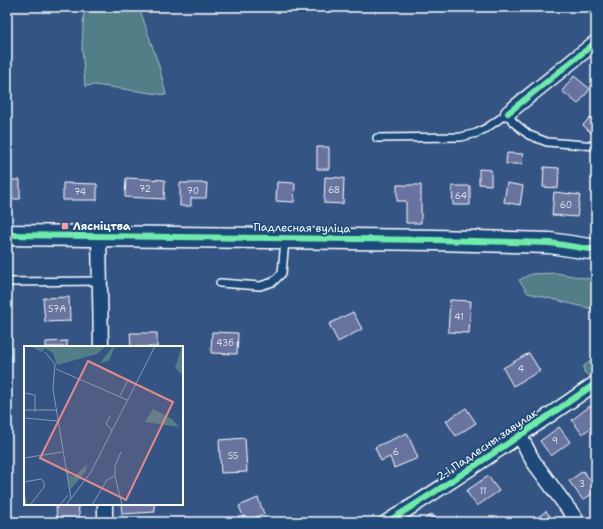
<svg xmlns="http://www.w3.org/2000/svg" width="603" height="529" viewBox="0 0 603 529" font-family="'Shantell Sans',sans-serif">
  <rect width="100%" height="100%" fill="#345584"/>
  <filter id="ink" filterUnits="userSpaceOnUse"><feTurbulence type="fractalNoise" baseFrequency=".025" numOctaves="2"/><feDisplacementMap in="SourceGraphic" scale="8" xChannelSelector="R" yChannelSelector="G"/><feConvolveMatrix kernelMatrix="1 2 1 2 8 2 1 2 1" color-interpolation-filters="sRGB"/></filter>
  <g filter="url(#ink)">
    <path fill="#517e87" stroke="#a8bec3" d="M84 7H139L159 66 166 95 95 85 85 86 82 48Z
      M556 273 596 280V310L528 293 519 280 531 274Z
      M596 357V374L591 377 584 372V366Z"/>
    <path fill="#68739e" stroke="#fff" d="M574 76 590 89 578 104 562 91Z
      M590 118 596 123 595 137 583 125Z
      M317 147H329V169H317Z
      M507 153 523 154 522 164H506Z
      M544 167 559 168 558 188 543 187Z
      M479 169 491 170V185L479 184Z
      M325 177 344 178 343 204 324 203Z
      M126 178 165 180 164 199 125 197Z
      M7 180H20V199H7Z
      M277 182 295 183 294 202 276 201Z
      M63 183 97 184V200H63Z
      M180 183H207L206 198H191V206H180Z
      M507 183 523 186 520 205 504 202Z
      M397 185H421V223H406V201H397Z
      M452 186H470V205H453Z
      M554 192 580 195 577 217 552 215Z
      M7 291H9V317H7Z
      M69 297 70 321 45 322 43 298Z
      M450 300 471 301 469 333 448 332Z
      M353 312 362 329 338 342 329 324Z
      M212 332 238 333 237 354 211 353Z
      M130 333H157V347H131Z
      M7 336H10L11 362H7Z
      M67 341V347H46V342Z
      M529 353 540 371 513 386 503 368Z
      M590 406 596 414V424L582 434 572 420Z
      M466 408 476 423 456 436 446 421Z
      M559 427 570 442 551 456 540 441Z
      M407 433 418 458 394 468 390 457 381 461 375 447Z
      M245 438 247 472 221 473 219 440Z
      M583 471 596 487V491L583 500 569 481Z
      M488 476 499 491 477 506 466 491Z
      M258 498 264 514 245 521 239 506Z
      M56 504H78L80 522H57Z
      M121 504H154L155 512 122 514Z
      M546 511 554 522H532Z
      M432 514 437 522H421Z"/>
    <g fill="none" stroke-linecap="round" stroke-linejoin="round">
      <g stroke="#fff" stroke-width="10">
        <path id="lane" d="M377 138 461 137 477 133 488 127 508 113 513 122 529 135 547 142 596 146
          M7 282 100 281
          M220 283 260 286 273 282 282 273 285 240"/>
      </g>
      <g stroke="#fff" stroke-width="17">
        <path id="street" d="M508 113 596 42
          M99 236 101 347
          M520 436 533 461 578 522
          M105 504V522
          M387 522C458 478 527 431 596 383"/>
      </g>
      <g stroke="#fff" stroke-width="23">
        <path id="secondary" d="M7 235 434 240 550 243 596 250"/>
      </g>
      <use href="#lane" stroke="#1f4a7a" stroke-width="7"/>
      <use href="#street" stroke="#1f4a7a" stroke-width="14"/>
      <use href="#secondary" stroke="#1f4a7a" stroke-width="20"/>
      <g stroke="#1f4a7a" stroke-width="8">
        <path id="cycleway" d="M508 113 596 42
          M7 235 434 240 550 243 596 250
          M387 522C458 478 527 431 596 383"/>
      </g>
      <use href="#cycleway" stroke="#6deda7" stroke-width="6"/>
    </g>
  </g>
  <rect fill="#ff9aa2" stroke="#1f4a7a" stroke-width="1.5" x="61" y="222" width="8" height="8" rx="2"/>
  <g text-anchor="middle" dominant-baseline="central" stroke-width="3.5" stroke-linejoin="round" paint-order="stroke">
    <g font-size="9" fill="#d9dce7">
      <text x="145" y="189">72</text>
      <text x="334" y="190">68</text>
      <text x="193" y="191">70</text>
      <text x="80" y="192">74</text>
      <text x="461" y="196">64</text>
      <text x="566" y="205">60</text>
      <text x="57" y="309">57А</text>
      <text x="459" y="317">41</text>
      <text x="225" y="343">43б</text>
      <text x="521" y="369">4</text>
      <text x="555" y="441">9</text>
      <text x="396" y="452">6</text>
      <text x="233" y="456">55</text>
      <text x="582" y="484">3</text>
      <text x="483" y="491">11</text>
    </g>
    <g font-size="11" font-weight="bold" fill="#fff" stroke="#1f4a7a" text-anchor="start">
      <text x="73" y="226">Лясніцтва</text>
    </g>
    <g font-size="11" fill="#fff" stroke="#1f4a7a">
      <text transform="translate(302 228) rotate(1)">Падлесная вуліца</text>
      <text transform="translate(487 445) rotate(-34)">2-і Падлесны завулак</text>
    </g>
  </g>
  <g transform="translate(24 346)">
    <rect width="159" height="159" fill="#345584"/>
    <path d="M6 0H82L73 8 33 19 29 7 21 2 18 6ZM89 0H98L90 2 85 15 76 17ZM158 0H159V29L151 22ZM129 63 148 73 155 81 121 76ZM63 118 62 125 46 144 42 122H44L45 129 50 131Z" fill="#517e87"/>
    <path fill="none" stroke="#8599b5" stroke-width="1" d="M21 6 31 18 29 43 47 153M32 23 103 54M0 47 11 49V66M96 50 104 34M0 64H33M86 70 82 78 88 84M0 72 34 75M0 112 38 106M91 130 98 159M0 136 17 133 20 136V141L6 159M0 146 2 159M36 159 44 149M42 159 67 126 131 0M68 159 83 134 91 130V120L97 106"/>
    <path fill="#e88989" fill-opacity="0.15" stroke="#e88989" stroke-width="2" d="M64 15 149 56 102 154 16 112Z"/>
    <rect width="159" height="159" fill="none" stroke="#fff" stroke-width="2"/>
  </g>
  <rect width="603" height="529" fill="none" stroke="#1f4a7a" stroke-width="24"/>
  <rect x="12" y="12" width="579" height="505" fill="none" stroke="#fff" stroke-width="1.5" filter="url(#ink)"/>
</svg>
